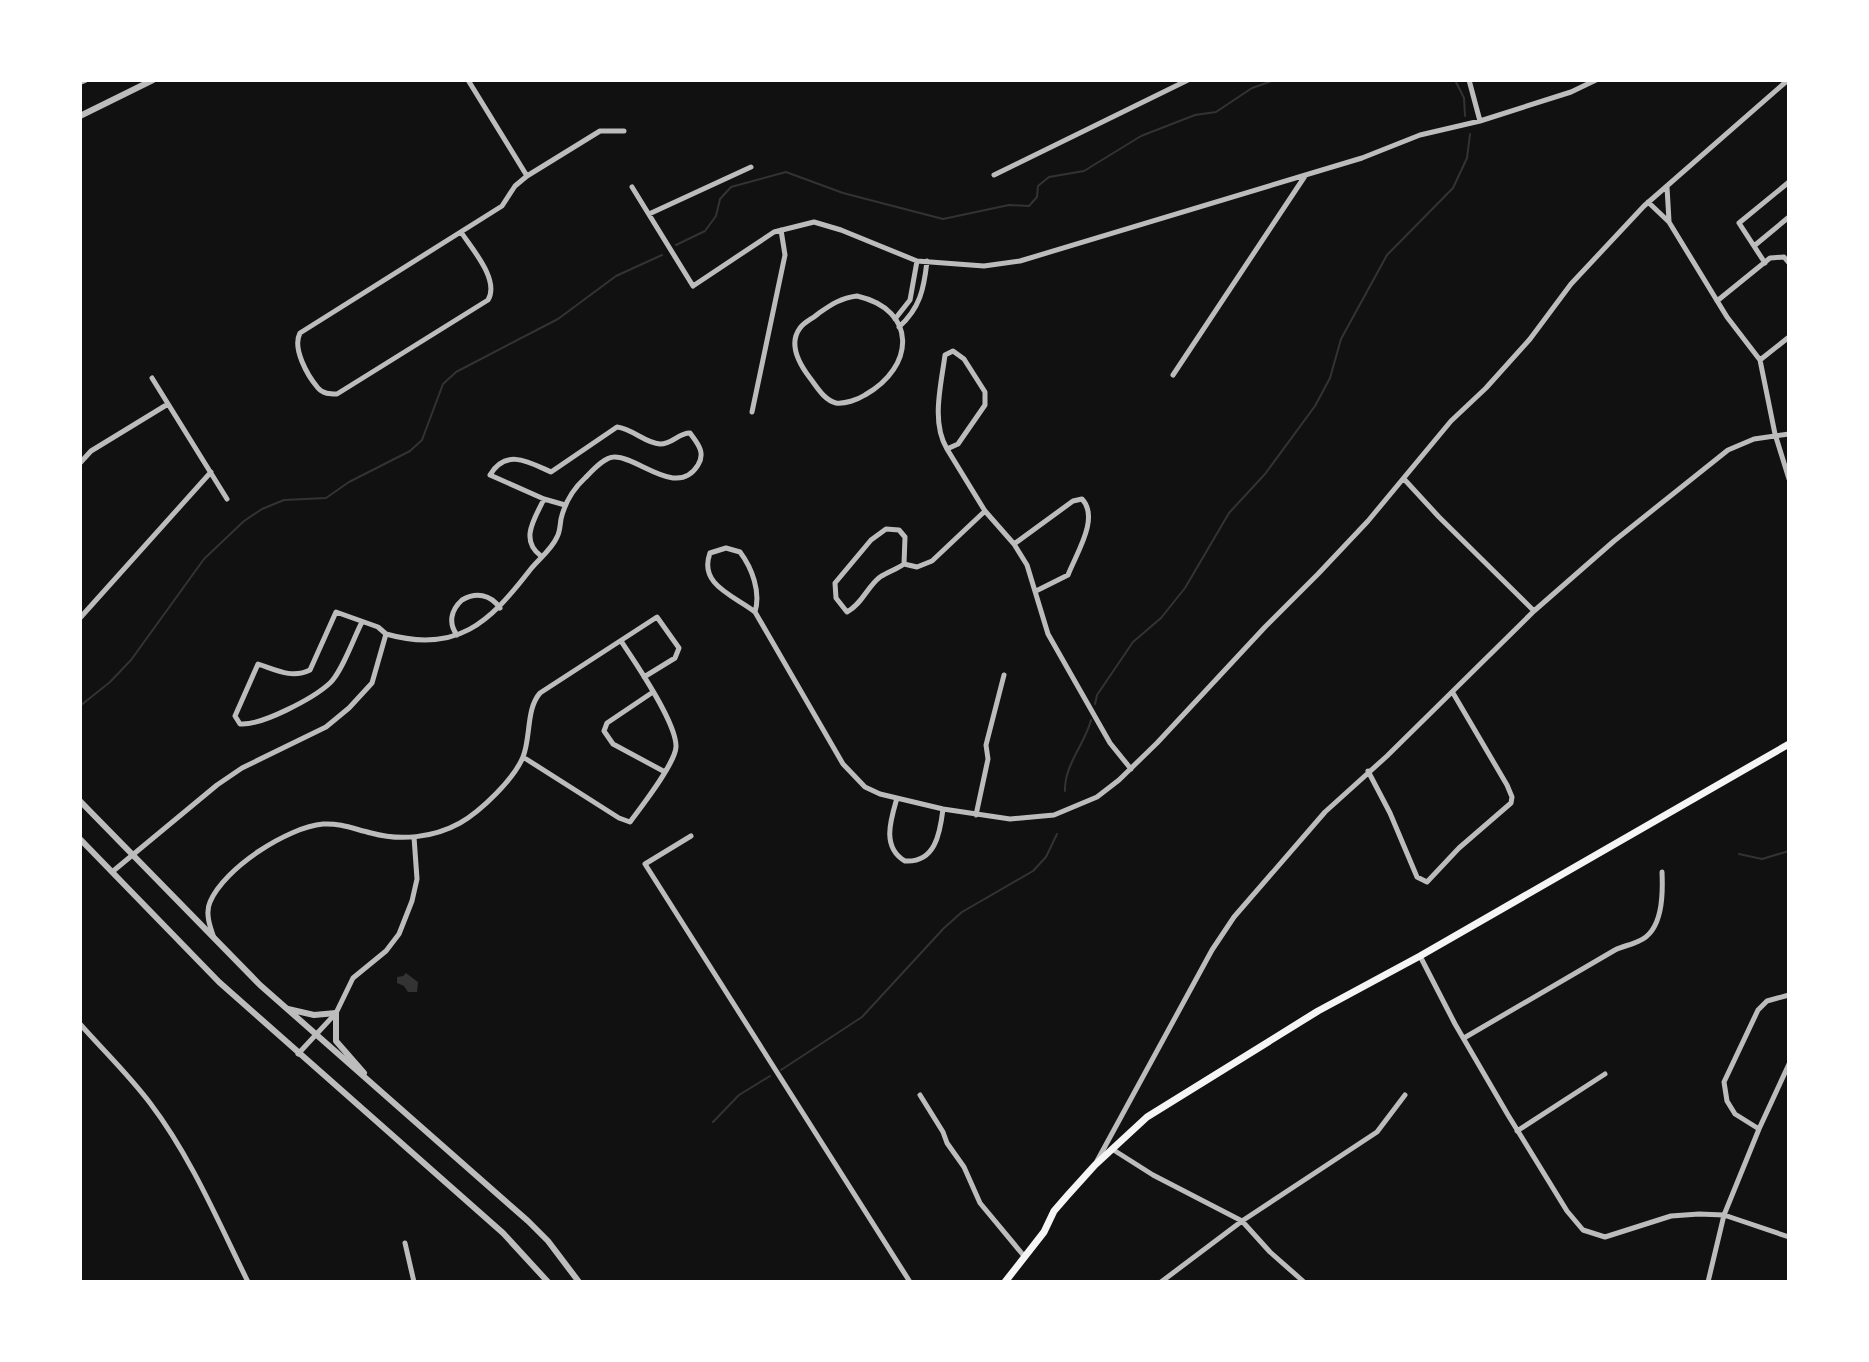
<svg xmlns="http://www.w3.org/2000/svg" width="1869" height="1362" viewBox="0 0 1869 1362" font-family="'Open Sans',sans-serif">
  <rect width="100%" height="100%" fill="#111"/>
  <path fill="#333" d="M406 973 418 982 417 992H408L404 986 397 983V977L403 976Z"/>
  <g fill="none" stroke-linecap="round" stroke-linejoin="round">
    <path stroke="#333" stroke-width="2" d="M1455 80 1464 98 1465 116
      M676 245 705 231 716 216 720 199 731 187 786 172 843 193 943 219 1009 205 1029 206 1037 197 1038 186 1049 177 1084 171 1141 136 1195 115 1216 112 1252 88 1275 80
      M1095 704 1097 695 1133 642 1161 618 1185 588 1229 513 1265 474 1315 406 1330 378 1341 339 1387 255 1453 188 1467 158 1470 134
      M80 706 110 682 131 660 204 559 244 521 262 509 284 500 326 498 349 482 410 451 422 440 443 384 456 372 558 319 616 276 662 255
      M1065 791C1064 765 1085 744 1091 720
      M1739 854 1762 859 1789 851
      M781 1070 862 1017 944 928 962 912 1033 871 1046 857 1057 834
      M713 1122 739 1095 770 1076"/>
    <path stroke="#bcbcbc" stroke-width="5" d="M468 80 527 176
      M1469 80 1480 121
      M994 175 1188 80
      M632 187 693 286 774 232 814 222 841 230 917 261 984 266 1020 261 1362 158 1420 135 1480 121 1571 92 1596 80
      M1667 187 1669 221
      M1648 202 1669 222 1727 317 1760 360 1775 434 1789 479
      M649 214 751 167
      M461 232C472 249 500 280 488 300L337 394C330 394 323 394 318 388 307 375 292 348 300 333L502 206 515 186 527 176 600 131H624
      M1754 246 1789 217
      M1765 263 1739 223 1789 182
      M857 296C918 310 915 367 865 395 857 400 845 404 836 403 824 400 817 387 810 378 800 365 788 344 800 328 804 322 814 318 819 313 832 304 841 298 857 296Z
      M1717 301 1770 258 1784 257 1789 263
      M895 319 910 300 917 261
      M899 327C920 308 924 289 927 261
      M953 351 964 359 985 392V405L958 444 947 449C931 422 941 386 945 355Z
      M1760 360 1789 337
      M1173 375 1305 176
      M152 378 227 499
      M752 412 785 255 781 230
      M947 449 985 511 1014 544 1027 565 1048 634 1110 743 1131 769
      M80 463 91 451 168 404
      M1404 479 1439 517 1534 611
      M886 529 899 530 905 537 904 564C897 569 888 572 880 577 867 587 862 604 847 612L836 598 835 583 871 540Z
      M1014 544 1073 501 1082 499C1100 518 1076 554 1068 575L1036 591
      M726 548 740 552C752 568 761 592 755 612 735 596 698 585 710 553Z
      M541 556C519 540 535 518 544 499
      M904 564 917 567 932 561 985 511
      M755 612 843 764 865 787 880 794 943 809 1010 819 1054 815 1097 797 1119 780 1157 743 1265 627 1318 574 1368 521 1451 421 1486 388 1530 339 1571 284 1644 206 1788 80
      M80 618 211 472
      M386 634C457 654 489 623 530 570 538 560 552 549 557 537 560 532 560 525 561 519 565 502 572 490 585 478 592 471 604 457 614 457 638 456 677 499 698 465 706 452 697 443 690 433 678 433 673 444 660 444 645 443 633 429 617 427L551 472C529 462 506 448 490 475L544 499 565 505
      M457 635C448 623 451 610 462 600 476 592 490 594 500 608
      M653 692 607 723 604 731 613 744 665 772
      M523 757 619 818 630 822C641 807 675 764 676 747 677 723 635 662 621 641
      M1368 771 1390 813 1417 877 1427 882 1459 848 1511 803 1512 797 1507 785 1453 693
      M897 798C891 819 881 847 905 861 935 863 940 834 943 809
      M976 815 988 759 986 745 1004 675
      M691 836 645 864 910 1282
      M112 872 217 785 242 768 326 727 349 708 372 683 386 634 378 627 336 612 310 670C292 679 276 670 258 664L235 716 240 724C261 726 314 698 330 683 342 672 354 637 362 622
      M214 938C210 927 205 913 210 902 224 868 288 827 323 824 341 823 354 829 371 833 400 841 433 838 460 823 481 811 514 779 523 757 531 737 526 709 540 693L657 617 679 648 675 658 644 677
      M1420 956 1455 1024 1508 1115 1567 1211 1583 1230 1605 1237 1671 1216 1699 1214 1724 1215 1789 1237
      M80 1024C103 1050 129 1075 150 1103 191 1157 218 1221 248 1282
      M1464 1038 1615 950C1623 946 1631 945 1639 941 1663 931 1663 894 1662 872
      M298 1054 336 1013 353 978 386 951 399 934 412 901 417 879 414 837
      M920 1095 943 1132 947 1143 964 1167 980 1203 1024 1256
      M1759 1129 1735 1114 1727 1101 1724 1082 1758 1010 1767 1001 1789 995
      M1517 1131 1605 1074
      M1112 1149 1153 1175 1242 1221 1270 1252 1304 1282
      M1097 1161 1212 950 1234 917 1325 812 1387 756 1534 611 1614 541 1728 450 1754 439 1789 434
      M405 1243 414 1282
      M1161 1282 1242 1221 1377 1132 1405 1095
      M1708 1282 1724 1215 1759 1129 1789 1064"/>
    <path stroke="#bcbcbc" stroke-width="6" d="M80 82 85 80
      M80 116 153 80
      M80 801 260 985 528 1221 548 1241 579 1282
      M80 839 219 982 503 1233 548 1282
      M288 1009 314 1015 336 1013V1041L364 1073"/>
    <path stroke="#f5f5f5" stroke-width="7" d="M1005 1282 1044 1232 1054 1211 1067 1196 1095 1165 1147 1117 1318 1011 1420 956 1789 744"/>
  </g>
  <rect width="1869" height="1362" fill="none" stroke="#ffffff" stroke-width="164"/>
</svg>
